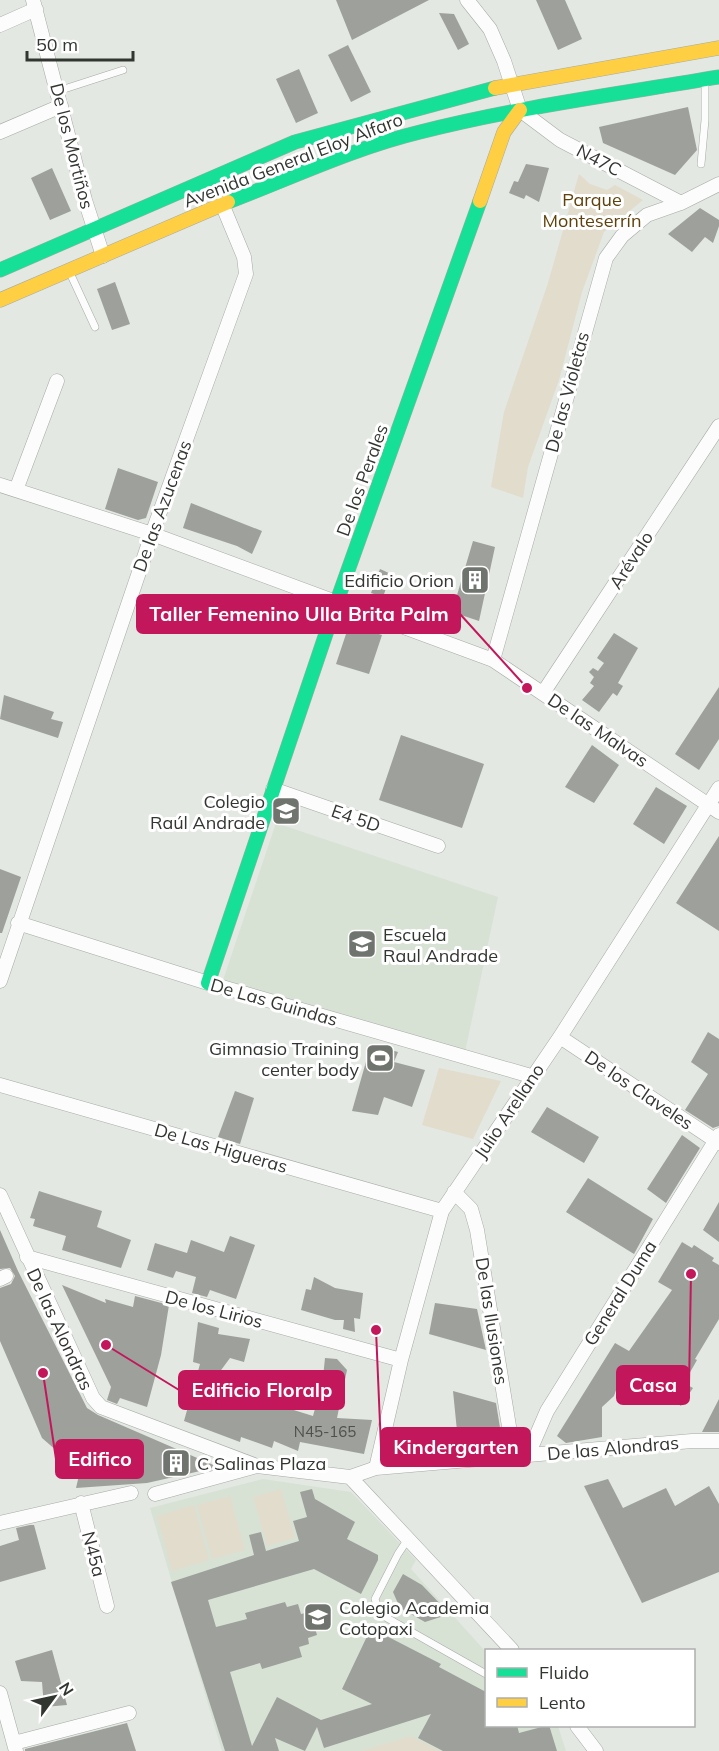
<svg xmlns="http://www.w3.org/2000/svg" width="719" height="1751" viewBox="0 0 719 1751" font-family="Mulish,sans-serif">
  <rect width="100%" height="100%" fill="#e3e8e2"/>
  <path fill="#d7e2d5" d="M276 823 498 897 465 1052 219 992Z
    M263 1479 351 1492 416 1560 411 1569 486 1652V1726H558L566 1751H222L150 1508Z"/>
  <path fill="#e2dccd" d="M579 174 590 184 607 190 615 185 643 200 604 232 582 292 559 380 528 467 523 498 491 487 504 412 548 283Z
    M439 1068 501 1081 473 1139 422 1125Z
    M281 1489 295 1538 267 1546 253 1497Z
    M230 1496 245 1550 212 1559 197 1505Z
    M194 1505 209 1560 172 1571 157 1516Z
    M411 1736 440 1751H361Z"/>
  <path fill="#9ea09b" d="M336 0H429L352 40Z
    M536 0H565L582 39 558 50Z
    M439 13 454 14 469 44 458 50Z
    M348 45 371 92 351 102 328 55Z
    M299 69 318 113 296 123 276 79Z
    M688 107 697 150 675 175 603 143 599 127Z
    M526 164 549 168 539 202 526 195 524 199 509 193 514 181 518 182Z
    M52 168 71 211 50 220 31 178Z
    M700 208 719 220V226L713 243 705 237 692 252 668 234Z
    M115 282 130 324 112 330 97 289Z
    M118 468 158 482 146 518 138 520 105 509Z
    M191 503 262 531 252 554 237 546 183 528Z
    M473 541 495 547 479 621 452 612Z
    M380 569 391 574 383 597 371 593Z
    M349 625 382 635 369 674 336 664Z
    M614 633 638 648 618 683 623 686 617 696 613 693 599 712 582 700 594 686 590 683 594 677 589 672 593 668 598 671 604 663 597 658Z
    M719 687V739L699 770 675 754Z
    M4 695 54 712 51 719 63 722 58 738 0 719Z
    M401 735 484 764 462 828 379 800Z
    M592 745 619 765 594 803 565 787Z
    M656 787 687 806 664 844 633 824Z
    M719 836V931L676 903Z
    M0 869 21 877 2 933H0Z
    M708 1032 719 1039V1126L713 1128 685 1110 708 1074 691 1062Z
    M371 1044 398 1052 394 1062 425 1070 412 1107 384 1097 378 1115 352 1111Z
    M235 1091 254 1098 240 1144 218 1137Z
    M547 1107 599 1137 584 1163 531 1132Z
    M682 1135 700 1148 666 1203 647 1189Z
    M588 1178 653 1219 634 1254 566 1212Z
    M39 1191 102 1211 97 1227 131 1240 121 1268 62 1250 66 1236 33 1226 35 1219 30 1218Z
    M719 1202V1242L703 1230Z
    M0 1230 18 1271 87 1408 98 1415 218 1467 147 1483 76 1488 80 1471 42 1438 0 1341V1288L11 1284 15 1276 10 1268 0 1269Z
    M230 1236 255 1245 236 1299 210 1290 207 1297 192 1293 196 1277 176 1271 173 1278 147 1270 155 1243 187 1253 191 1240 224 1252Z
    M682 1242 692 1248 694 1245 714 1258 712 1261 719 1265V1319L695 1359 697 1360 684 1383 693 1388 681 1406 624 1367 614 1396 602 1407V1437L566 1443 557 1436 615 1343 629 1351 672 1290 658 1282Z
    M314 1277 335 1288 363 1293 360 1319 354 1318 355 1332 343 1329 344 1320H335L301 1310 306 1289 311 1290Z
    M62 1285 106 1303 105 1299 133 1307 135 1296 169 1305 161 1355 147 1407 120 1398 117 1404 107 1400 111 1387Z
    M435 1303 477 1309 486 1350 429 1334Z
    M198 1322 219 1328 218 1334 250 1339 244 1362 230 1358 213 1381 286 1400 284 1407 313 1416 316 1405 320 1407 325 1358 337 1359 347 1370 337 1418 372 1420 364 1454 300 1442 298 1451 274 1441 272 1448 241 1437 240 1442 184 1421 200 1364 193 1362Z
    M453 1391 496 1403 503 1446 459 1451Z
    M719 1399V1432H702Z
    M608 1479 623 1508 666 1488 675 1506 709 1486 719 1504V1572L642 1603 584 1486Z
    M312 1489 315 1499 355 1522 347 1539 378 1555V1560L361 1594 314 1569 208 1600 216 1627 247 1619 245 1613 285 1602 287 1607 298 1604 301 1614 310 1612 317 1635 308 1638 309 1644 299 1647 302 1657 262 1669 260 1663 230 1672 252 1746 277 1697 321 1720 372 1704 342 1689 371 1628 441 1664 439 1667 486 1692V1725H517L519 1733 549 1725 557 1751H443L418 1738 431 1714 324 1748 317 1727 305 1751 275 1738 279 1751H225L171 1582 254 1555 249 1535 261 1532 266 1551 299 1541 293 1521 307 1517 300 1492Z
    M30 1525H34L46 1569 0 1582V1546L19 1540 16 1528Z
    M403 1574 422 1585 450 1614 425 1622 400 1608 393 1592Z
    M52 1650 67 1705 44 1707 42 1682 21 1681 15 1661Z
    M127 1723 136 1751H25V1749Z"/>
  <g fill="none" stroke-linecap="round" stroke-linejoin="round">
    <g stroke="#a6aaa6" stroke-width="8">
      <path id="lane" d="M58 91 123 70
        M701 164 705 120V81
        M70 273 95 327
        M408 1539 398 1554 375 1599 380 1614 486 1674"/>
    </g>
    <g stroke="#a6aaa6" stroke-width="15">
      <path id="street" d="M33 0 85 200 103 256
        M467 0 490 29 504 61 520 110 560 140 681 203
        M0 25 36 9
        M0 132 61 106
        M0 485 152 534 493 660 719 812
        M16 490 57 381
        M493 660 606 258 622 236 647 215 681 203 719 184
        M543 693 719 426
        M273 789 438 846
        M18 923 208 983 531 1076
        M0 981 152 534 246 274 244 257 222 204
        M560 1037 719 1143
        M0 1085 442 1211
        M454 1192 471 1209 477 1230 514 1457
        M0 1195 93 1398 101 1407 257 1466 350 1477 376 1468 692 1441H719
        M27 1257 401 1360
        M0 1279 6 1276
        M528 1455 547 1411 719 1135
        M376 1468 401 1360 442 1211 560 1037 719 788
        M350 1477 512 1650
        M155 1494 257 1466
        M81 1503 107 1606
        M0 1523 131 1493
        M0 1693 16 1751
        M577 1726 596 1751
        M14 1743 129 1713"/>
    </g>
    <g stroke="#a6aaa6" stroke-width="15">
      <path id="fast" d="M228 202C291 178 354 148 420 132 518 107 619 94 719 77
        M0 270 295 142 495 88
        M208 983 337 601 480 201"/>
    </g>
    <g stroke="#a6aaa6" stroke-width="15">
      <path id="slow" d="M495 88 719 48
        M480 201 504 132 520 110
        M0 300 228 202"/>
    </g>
    <use href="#lane" stroke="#fbfcfb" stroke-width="7"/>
    <use href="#street" stroke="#fbfcfb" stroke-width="14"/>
    <use href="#fast" stroke="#16e098" stroke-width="14"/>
    <use href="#slow" stroke="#ffcf43" stroke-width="14"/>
  </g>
  <defs>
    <g id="building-square" transform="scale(1.5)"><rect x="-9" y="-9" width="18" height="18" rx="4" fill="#70746f" stroke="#fff"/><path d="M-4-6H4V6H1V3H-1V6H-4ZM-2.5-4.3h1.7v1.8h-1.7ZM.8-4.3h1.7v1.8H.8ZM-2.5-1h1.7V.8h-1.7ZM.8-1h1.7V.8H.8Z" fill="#fff"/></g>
    <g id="school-square" transform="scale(1.5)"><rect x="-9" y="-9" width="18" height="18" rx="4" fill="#70746f" stroke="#fff"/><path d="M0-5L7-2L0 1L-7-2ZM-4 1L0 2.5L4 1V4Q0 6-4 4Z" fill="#fff"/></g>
    <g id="university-square" transform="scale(1.5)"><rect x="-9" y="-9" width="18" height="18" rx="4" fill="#70746f" stroke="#fff"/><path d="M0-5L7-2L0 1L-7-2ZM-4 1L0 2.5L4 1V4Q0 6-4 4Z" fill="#fff"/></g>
    <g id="stadium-square" transform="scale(1.5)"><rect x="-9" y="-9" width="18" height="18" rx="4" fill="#70746f" stroke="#fff"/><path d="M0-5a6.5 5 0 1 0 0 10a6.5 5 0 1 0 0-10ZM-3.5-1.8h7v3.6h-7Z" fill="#fff"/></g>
  </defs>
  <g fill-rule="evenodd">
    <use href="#building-square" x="475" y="580"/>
    <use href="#school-square" x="286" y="811"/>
    <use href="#university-square" x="362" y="944"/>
    <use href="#stadium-square" x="380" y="1058"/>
    <use href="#building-square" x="176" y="1463"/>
    <use href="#university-square" x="318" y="1617"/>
  </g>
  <g text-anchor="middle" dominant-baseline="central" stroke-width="6" stroke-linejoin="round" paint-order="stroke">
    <g font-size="15" fill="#4d504c">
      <text x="325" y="1431">N45-165</text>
    </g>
    <g font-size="18" fill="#323631" stroke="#fff">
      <text transform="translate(72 146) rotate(76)">De los Mortiños</text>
      <text transform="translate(293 160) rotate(-21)">Avenida General Eloy Alfaro</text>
      <text transform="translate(599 160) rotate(28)">N47C</text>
      <text transform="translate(567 392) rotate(-75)">De las Violetas</text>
      <text transform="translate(362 480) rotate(-70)">De los Perales</text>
      <text transform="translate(162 506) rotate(-70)">De las Azucenas</text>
      <text transform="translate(631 560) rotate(-57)">Arévalo</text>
      <text transform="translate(598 730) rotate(34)">De las Malvas</text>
      <text transform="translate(356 818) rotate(19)">E4 5D</text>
      <text transform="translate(274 1002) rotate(16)">De Las Guindas</text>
      <text transform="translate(639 1090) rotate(34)">De los Claveles</text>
      <text transform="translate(509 1111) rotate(-56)">Julio Arellano</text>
      <text transform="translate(221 1148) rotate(16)">De Las Higueras</text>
      <text transform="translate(620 1293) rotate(-58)">General Duma</text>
      <text transform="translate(214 1309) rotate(15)">De los Lirios</text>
      <text transform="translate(492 1321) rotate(81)">De las Ilusiones</text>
      <text transform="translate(60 1329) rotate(65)">De las Alondras</text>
      <text transform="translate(613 1448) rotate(-5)">De las Alondras</text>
      <text transform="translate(94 1554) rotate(75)">N45a</text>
    </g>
    <g font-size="18" fill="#5f410a" stroke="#fff">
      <text x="592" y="199">Parque<tspan x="592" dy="21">Monteserrín</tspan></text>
    </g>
    <g font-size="18" fill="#323631" stroke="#fff" text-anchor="end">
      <text x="454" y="580">Edificio Orion</text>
      <text x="265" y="801">Colegio<tspan x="265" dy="21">Raúl Andrade</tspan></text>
      <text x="383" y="934" text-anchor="start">Escuela<tspan x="383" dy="21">Raul Andrade</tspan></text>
      <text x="359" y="1048">Gimnasio Training<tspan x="359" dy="21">center body</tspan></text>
      <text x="197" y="1463" text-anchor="start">C Salinas Plaza</text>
      <text x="339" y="1607" text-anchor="start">Colegio Academia<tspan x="339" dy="21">Cotopaxi</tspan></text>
    </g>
  </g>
  <path fill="none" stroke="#c2185b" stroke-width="2" d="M527 688L460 614M691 1274L689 1385M106 1345L179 1390M376 1330L381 1447M43 1373L56 1459"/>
  <g fill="#c2185b" stroke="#fff" stroke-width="2">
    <circle cx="527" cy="688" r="6"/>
    <circle cx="691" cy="1274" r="6"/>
    <circle cx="106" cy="1345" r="6"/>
    <circle cx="376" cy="1330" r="6"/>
    <circle cx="43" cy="1373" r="6"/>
  </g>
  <g fill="#c2185b" stroke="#c2185b" stroke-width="2">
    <rect x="137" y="595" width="323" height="38" rx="6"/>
    <rect x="617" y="1366" width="72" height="38" rx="6"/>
    <rect x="179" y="1371" width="165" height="38" rx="6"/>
    <rect x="381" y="1428" width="149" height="38" rx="6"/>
    <rect x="56" y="1440" width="87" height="38" rx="6"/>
  </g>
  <g font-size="20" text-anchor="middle" font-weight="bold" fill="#fff">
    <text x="299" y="621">Taller Femenino Ulla Brita Palm</text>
    <text x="653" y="1392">Casa</text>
    <text x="262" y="1397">Edificio Floralp</text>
    <text x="456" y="1454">Kindergarten</text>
    <text x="100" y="1466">Edifico</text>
  </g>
  <rect x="485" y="1649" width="210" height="78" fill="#ffffff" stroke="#adafad" stroke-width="1.5"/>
  <rect x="497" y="1668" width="30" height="9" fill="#16e098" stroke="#adafad" stroke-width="1.5"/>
  <text x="539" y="1679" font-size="18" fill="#323631">Fluido</text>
  <rect x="497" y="1698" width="30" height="9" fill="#ffcf43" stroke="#adafad" stroke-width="1.5"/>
  <text x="539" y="1709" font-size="18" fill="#323631">Lento</text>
  <g transform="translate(54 1697) rotate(57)" stroke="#ffffff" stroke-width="4.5" paint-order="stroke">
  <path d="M0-4.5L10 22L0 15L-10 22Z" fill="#323631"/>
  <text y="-9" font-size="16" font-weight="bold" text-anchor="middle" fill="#323631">N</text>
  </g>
  <path d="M27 51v9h106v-9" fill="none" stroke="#323631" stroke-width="3"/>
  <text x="36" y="51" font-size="18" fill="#323631" stroke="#ffffff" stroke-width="4.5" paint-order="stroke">50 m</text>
</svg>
